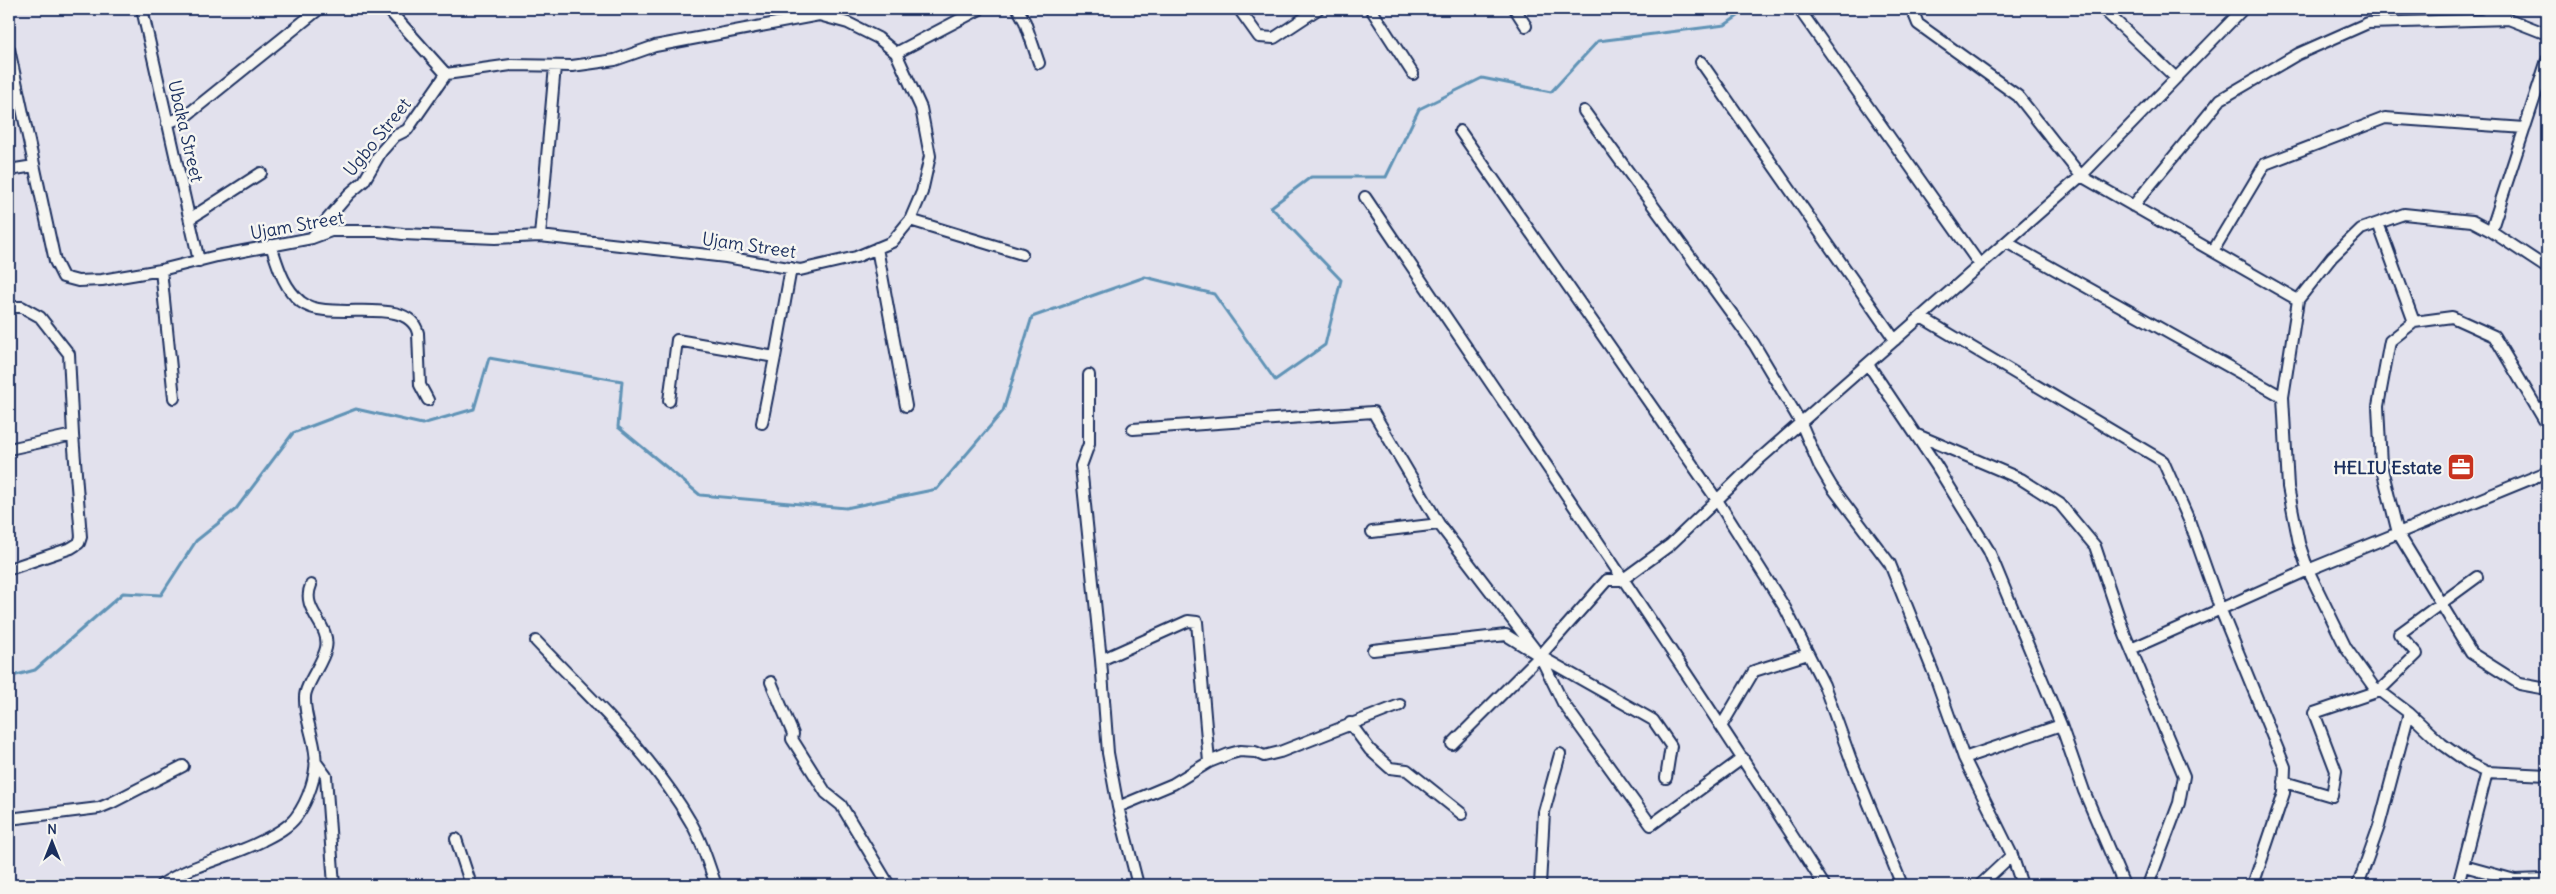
<svg xmlns="http://www.w3.org/2000/svg" width="2556" height="894" viewBox="0 0 2556 894" font-family="Delius,sans-serif">
  <rect width="100%" height="100%" fill="#e2e1ed"/>
  <filter id="ink" filterUnits="userSpaceOnUse"><feTurbulence type="fractalNoise" baseFrequency=".02" numOctaves="2"/><feDisplacementMap in="SourceGraphic" scale="10" xChannelSelector="R" yChannelSelector="G"/><feConvolveMatrix kernelMatrix="1 2 1 2 8 2 1 2 1" color-interpolation-filters="sRGB"/></filter>
  <g filter="url(#ink)">
    <g fill="none" stroke-linecap="round" stroke-linejoin="round">
      <path stroke="#6093b6" stroke-width="3" d="M9 677 35 670 123 593 161 595 196 541 236 509 293 433 356 409 422 424 474 409 489 358 622 381 618 427 700 495 846 508 937 489 1003 411 1032 317 1145 277 1214 294 1275 380 1325 345 1341 280 1271 207 1311 177H1386L1419 109 1482 78 1551 92 1598 41 1725 25 1748 9"/>
      <g stroke="#1b2f5e" stroke-width="14">
        <path id="minor" d="M142 9 199 261
          M1018 9 1025 22 1039 63
          M1239 9 1259 37 1274 38 1318 9
          M1371 9 1413 74
          M1515 9 1526 26
          M1799 9 1980 265
          M1912 9 1918 24 2018 96 2081 176 2298 300
          M2103 9 2176 78
          M2483 9 2547 34
          M9 49 55 261 63 277 78 281 102 280 161 270 217 256 312 238 331 231H378L403 234 495 238 540 236 726 257 800 270 856 257 892 242 910 220 922 192 930 156 921 108 896 53 878 38 848 23 819 15 655 46 615 60 572 66 511 65 446 74
          M896 53 980 9
          M1701 62 1895 340
          M1584 111 1754 344 1801 423 1819 465 1832 487 1890 564 1936 679 1964 758
          M167 123 187 115 319 9
          M9 170 34 166
          M1365 197C1519 426 1676 653 1824 885
          M2133 206 2221 99 2298 54 2368 23 2509 19
          M191 218 261 173
          M910 220 1022 254
          M2378 223 2414 322
          M2491 231 2547 60
          M313 236 349 194 364 181 381 152 395 136 407 130 446 74 388 9
          M540 236 555 66
          M2006 242 2283 397
          M271 245C278 266 283 287 301 302 329 324 408 293 418 333L420 385 428 400
          M877 248 906 406
          M2213 251 2265 164 2385 118 2525 128
          M161 270 174 398
          M9 307H22L40 317 69 354 73 435 81 537 79 543 71 548 9 569
          M1921 317 2163 461 2189 520 2220 608 2285 767 2284 793 2253 885
          M1868 364 1936 465 1989 551 2061 725 1964 758 2012 855 2022 885
          M1089 375V444L1081 466 1101 660 1108 753 1118 807 1138 885
          M669 401 677 340 775 357 791 268
          M762 423 775 357
          M2547 425 2494 336 2452 317 2414 322 2390 341 2378 406 2381 465 2398 533 2471 653 2520 684 2547 689
          M1133 429 1373 412 1439 524 1372 532
          M1915 434 2021 479 2060 504 2095 546 2125 635 2184 776 2179 803 2148 885
          M9 449 73 435
          M2547 472 2308 570 2346 648 2373 686 2409 713 2442 744 2470 764 2487 772 2547 775
          M1439 524 1540 656 1563 703 1651 825 1743 758
          M536 641C589 697 652 754 690 821 702 840 708 864 716 885
          M2131 649 2308 570 2299 543 2288 487 2283 397 2298 300 2332 257 2361 229 2404 214 2472 221 2491 231 2547 268
          M1373 650 1506 635 1540 656 1607 580H1622L1670 545 1717 500 1460 131
          M1540 656 1653 720 1671 746 1666 778
          M1101 660 1188 621 1197 622 1209 762
          M771 682 793 734 792 739 826 793 841 805 889 885
          M1350 723 1370 750 1390 768 1407 770 1462 814
          M1722 725 1754 671 1808 654
          M2061 725 2084 791 2124 885
          M1452 744 1540 656
          M315 761 326 776 334 885
          M2284 782 2332 796 2336 771 2314 713 2379 691 2417 654 2399 634 2477 577
          M1118 807 1173 784 1209 762 1229 754 1240 751 1255 752 1264 756 1280 752 1400 705
          M9 819 99 808 111 803 183 766
          M456 839 471 885
          M2464 866 2515 880 2547 879
          M161 885C192 864 229 858 262 841 273 835 288 828 296 817 308 801 318 773 315 753 313 734 304 716 305 697 305 685 323 663 326 648 331 625 300 610 311 585
          M1540 885 1544 812 1560 754
          M1902 885 1851 760 1824 685 1785 608 1717 500 1756 462 2081 176 2243 9
          M1980 885 2012 855
          M2358 885 2379 826 2409 713
          M2458 885 2487 772"/>
      </g>
      <use href="#minor" stroke="#f6f6f2" stroke-width="10"/>
    </g>
  </g>
  <defs>
    <g id="office-square" transform="scale(1.4375)"><rect x="-9" y="-9" width="18" height="18" rx="4" fill="#c8321e" stroke="#f6f6f2"/><path d="M-6-3h4V-5.5h4V-3h4V5H-6ZM-1-4.5V-3h2v-1.5ZM-6 0V1H6V0Z" fill="#fff"/></g>
  </defs>
  <g fill-rule="evenodd">
    <use href="#office-square" x="2461" y="467"/>
  </g>
  <g text-anchor="middle" dominant-baseline="central" stroke-width="5" stroke-linejoin="round" paint-order="stroke">
    <g font-size="18" fill="#1b2f5e" stroke="#f6f6f2">
      <text transform="translate(186 131) rotate(77)">Ubaka Street</text>
      <text transform="translate(377 137) rotate(-51)">Ugbo Street</text>
      <text transform="translate(297 225) rotate(-10)">Ujam Street</text>
      <text transform="translate(749 245) rotate(8)">Ujam Street</text>
    </g>
    <g font-size="18" font-weight="bold" fill="#1b2f5e" stroke="#f6f6f2" text-anchor="end">
      <text x="2442" y="467">HELIU Estate</text>
    </g>
  </g>
  <rect width="2556" height="894" fill="none" stroke="#f6f6f2" stroke-width="30"/>
  <rect x="15" y="15" width="2526" height="864" fill="none" stroke="#1b2f5e" stroke-width="2" filter="url(#ink)"/>
  <g transform="translate(52 842)" stroke="#f6f6f2" stroke-width="4" paint-order="stroke">
  <path d="M0-4L9 19L0 12L-9 19Z" fill="#1b2f5e"/>
  <text y="-8" font-size="14" font-weight="bold" text-anchor="middle" fill="#1b2f5e">N</text>
  </g>
</svg>
